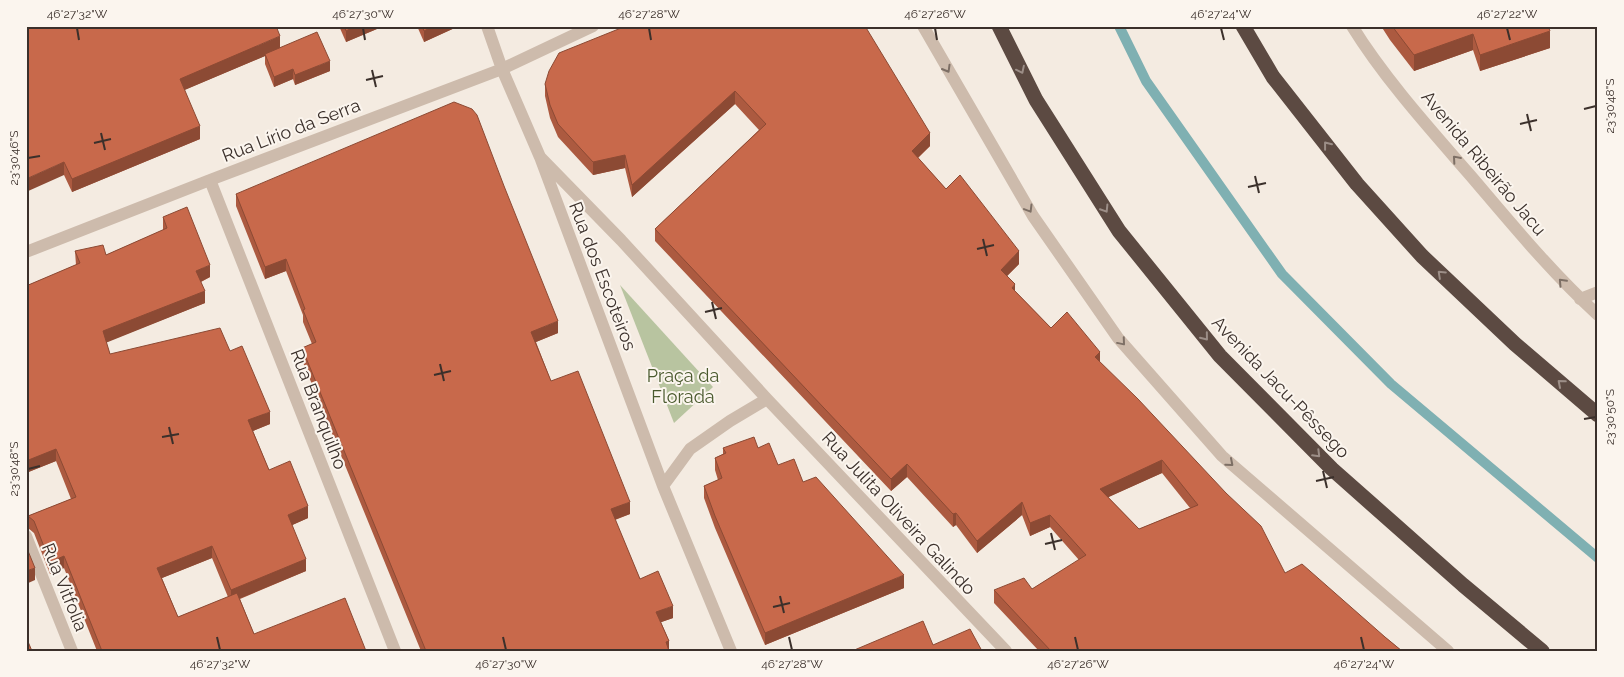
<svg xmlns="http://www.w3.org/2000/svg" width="1624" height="677" viewBox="0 0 1624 677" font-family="Raleway,sans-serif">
  <rect width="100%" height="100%" fill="#f4ebe1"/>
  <path fill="#b8c4a0" d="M620 285 713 387 674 423Z"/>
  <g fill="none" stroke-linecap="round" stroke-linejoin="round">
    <path stroke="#7fb0b2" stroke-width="10" d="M1119 26 1146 81 1282 274 1391 384 1598 558"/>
    <path stroke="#cdbbac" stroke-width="12" d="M487 26 502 69 540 157 663 486 731 651
      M923 26 1033 216 1118 338 1222 456 1448 651
      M1352 26C1384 78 1430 129 1470 175 1511 223 1551 272 1598 315
      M540 157 621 240 767 399 1006 651
      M210 180 395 651
      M26 252 210 180 502 69 593 26
      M1580 299 1598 292
      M663 486 690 449 730 421 767 399
      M26 536 72 651"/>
    <path stroke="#5c4a42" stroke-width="15" d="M999 26 1036 100 1119 231 1220 356 1332 469 1463 585 1542 651
      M1243 26 1273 77 1357 184 1422 256 1515 344 1598 415"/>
  </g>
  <path fill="#ac5a40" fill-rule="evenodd" d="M26 26 280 48 330 71 295 85 293 79 274 87 265 64V56L184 90 200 139 72 192 64 175Z
    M339 26H384L346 42Z
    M417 26H459L424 42Z
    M626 26 930 146 918 158 946 189 1019 264 1007 276 1015 291 1051 328 1100 362 1285 573 1385 637 1402 651H1039L994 603V590L1032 589 1079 560 1050 527 1030 536 1022 515 977 553 956 525 953 527 907 477 891 491 655 241V229L759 130 735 104 632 197 625 168 593 175 558 137 550 118 545 96V84ZM1162 473 1190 508 1139 529 1108 497Z
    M1381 26H1548L1550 48 1480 71 1473 50 1414 71 1390 40Z
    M236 194 558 333 536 342 551 381 630 514 615 520 640 579 673 618 661 622 669 641V651H421L302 360V348L312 344 303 322V315L286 271 265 279 236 206Z
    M163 217 210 277 201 282 205 303 106 342 110 354 230 351 270 424 253 431 269 470 308 518 292 525 306 571 240 599 254 634 366 651H97L64 568 50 574 34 533 28 528V516L71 499 56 461 26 473V286L76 265 75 251 106 255 163 230ZM212 558 228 597 178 617 162 578Z
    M723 448H758L778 465 803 482 904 588 765 645 715 528 704 498V486L718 480 715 470V458L723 454Z"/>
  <path fill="#8c4a34" d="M356 26H384L346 42V31Z
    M434 26H459L424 42V31Z
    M1550 31V48L1480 71V55Z
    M1473 34V50L1414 71V55Z
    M280 36V49L265 54V56L180 92V79Z
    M330 61V71L295 85V75Z
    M293 69V79L274 87V77Z
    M735 91V104L632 197V185Z
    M200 126V139L72 192V179Z
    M930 133V146L912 163V151Z
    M625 155V168L593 175V162Z
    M64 162V175L26 192V179Z
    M1019 251V264L1001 282V270Z
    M286 259V271L265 279V267Z
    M210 265V277L196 284V271Z
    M1015 284V297L1012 288Z
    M205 291V303L103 344V331Z
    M558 321V333L531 344V332Z
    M1100 352V364L1095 357Z
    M270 412V424L248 433V420Z
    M56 449V461L26 473V461Z
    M1162 460V473L1100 501V489Z
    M907 464V477L891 491V479Z
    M630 502V514L611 521V509Z
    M1022 502V515L977 553V541Z
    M308 506V518L288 527V515Z
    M956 513V525L953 527V514Z
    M1050 515V527L1030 536V523Z
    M212 546V558L157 580V568Z
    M64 556V568L50 574V562Z
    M306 559V571L231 602V590Z
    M35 568V580L26 584V571Z
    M904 575V588L765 645V633Z
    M673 606V618L656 624V612Z
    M669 641V651L666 642Z"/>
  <path fill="#c8694b" stroke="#8c4a34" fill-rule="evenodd" d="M26 26H276L280 36 180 79 200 126 72 179 64 162 26 179Z
    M344 26H356L346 31Z
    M422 26H434L424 31Z
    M626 26H865L930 133 912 151 946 189 960 175 1019 251 1001 270 1015 284 1012 288 1051 328 1067 312 1100 352 1095 357 1138 399 1226 493 1261 526 1285 573 1302 564 1385 637 1402 651H1051L994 590 1024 578 1032 589 1086 555 1050 515 1030 523 1022 502 977 541 956 513 953 514 907 464 891 479 655 229 766 124 735 91 632 185 625 155 593 162 558 124 550 105 545 84 549 71 559 53ZM1162 460 1198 505 1139 529 1100 489Z
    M1392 26H1548L1550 31 1480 55 1473 34 1414 55Z
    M317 32 330 61 295 75 293 69 274 77 265 54Z
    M454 102 472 109 477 115 504 186 558 321 531 332 551 381 578 371 630 502 611 509 640 579 658 571 673 606 656 612 669 641 666 642 669 651H426L302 348 316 342 303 310 305 309 286 259 265 267 236 194Z
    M187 207 210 265 196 271 205 291 103 331 110 354 220 328 230 351 242 346 270 412 248 420 269 470 290 461 308 506 288 515 306 559 231 590 212 546 157 568 178 617 237 593 254 634 345 598 366 651H102L64 556 50 562 34 521 28 516 76 497 56 449 26 461V286L80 263 75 251 103 245 106 255 167 228 163 217Z
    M754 437 758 448 769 443 778 465 794 459 803 482 816 477 904 575 765 633 715 516 704 486 722 478 715 458 726 453 723 448Z
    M26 546 35 568 26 571Z
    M923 621 933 645 970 629 982 651H852Z
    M26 637 32 651H26Z"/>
  <defs><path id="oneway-chevron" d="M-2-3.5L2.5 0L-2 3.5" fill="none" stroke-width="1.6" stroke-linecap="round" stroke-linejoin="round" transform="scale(1.25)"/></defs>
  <g stroke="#7d6f65">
    <use href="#oneway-chevron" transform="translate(947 69) rotate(60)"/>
    <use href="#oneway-chevron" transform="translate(1456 159) rotate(-131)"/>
    <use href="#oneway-chevron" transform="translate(1029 209) rotate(59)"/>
    <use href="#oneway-chevron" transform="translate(1562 282) rotate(-133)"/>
    <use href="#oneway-chevron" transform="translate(1122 342) rotate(50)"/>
    <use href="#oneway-chevron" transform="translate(1230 463) rotate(41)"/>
  </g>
  <g stroke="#9c8e87">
    <use href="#oneway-chevron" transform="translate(1021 70) rotate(64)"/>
    <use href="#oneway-chevron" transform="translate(1327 145) rotate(-128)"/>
    <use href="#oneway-chevron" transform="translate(1105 209) rotate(58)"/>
    <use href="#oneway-chevron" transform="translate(1441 274) rotate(-137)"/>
    <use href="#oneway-chevron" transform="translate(1205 337) rotate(51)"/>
    <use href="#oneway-chevron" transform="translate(1561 383) rotate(-139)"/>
    <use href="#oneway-chevron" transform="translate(1317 454) rotate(45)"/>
  </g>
  <path fill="none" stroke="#3b302b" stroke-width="2" d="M77 28 79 40M363 28 365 40M649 28 651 40M935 28 937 40M1221 28 1224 40M1507 28 1510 40M372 70 376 87M366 80 383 76M1584 109 1596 106M1527 114 1531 131M1520 124 1537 120M101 133 105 150M94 143 111 139M28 158 40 156M1255 176 1259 193M1248 187 1266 183M983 239 987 256M977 249 994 245M712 302 716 319M705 312 722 308M440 364 444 381M434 375 451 371M1584 419 1596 417M169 427 173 444M162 437 179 434M28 469 40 466M1323 471 1327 488M1316 481 1334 477M1051 533 1055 550M1045 544 1062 540M780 596 784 613M773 607 790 603M217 637 220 650M503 637 506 650M789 637 792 650M1075 637 1078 650M1361 637 1364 650"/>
  <g text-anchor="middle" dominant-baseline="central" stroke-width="4" stroke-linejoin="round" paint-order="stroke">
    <g font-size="18" fill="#3b302b" stroke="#fbf5ee">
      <text transform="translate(291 130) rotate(-21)">Rua Lírio da Serra</text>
      <text transform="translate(1484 163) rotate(50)">Avenida Ribeirão Jacu</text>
      <text transform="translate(603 276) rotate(69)">Rua dos Escoteiros</text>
      <text transform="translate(1281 387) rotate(46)">Avenida Jacu-Pêssego</text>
      <text transform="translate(319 409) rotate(69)">Rua Branquilho</text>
      <text transform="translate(899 513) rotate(47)">Rua Julita Oliveira Galindo</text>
      <text transform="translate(65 587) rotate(68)">Rua Vitfolia</text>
    </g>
    <g font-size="18" fill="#4a5a2e" stroke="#fbf5ee">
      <text x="683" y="375">Praça da<tspan x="683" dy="21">Florada</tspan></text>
    </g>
  </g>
  <rect width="1624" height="677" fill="none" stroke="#fbf5ee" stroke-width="55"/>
  <rect x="28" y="28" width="1568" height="622" fill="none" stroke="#3b302b" stroke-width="2"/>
  <g font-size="12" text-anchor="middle" fill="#3b302b">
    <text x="77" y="18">46°27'32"W</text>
    <text x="363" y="18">46°27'30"W</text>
    <text x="649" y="18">46°27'28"W</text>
    <text x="935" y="18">46°27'26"W</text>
    <text x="1221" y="18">46°27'24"W</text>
    <text x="1507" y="18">46°27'22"W</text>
    <text transform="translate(1610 106) rotate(-90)" y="4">23°30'48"S</text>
    <text transform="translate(14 158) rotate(-90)" y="4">23°30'46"S</text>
    <text transform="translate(1610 417) rotate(-90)" y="4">23°30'50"S</text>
    <text transform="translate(14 469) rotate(-90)" y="4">23°30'48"S</text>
    <text x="220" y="668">46°27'32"W</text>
    <text x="506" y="668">46°27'30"W</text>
    <text x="792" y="668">46°27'28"W</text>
    <text x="1078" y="668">46°27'26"W</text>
    <text x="1364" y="668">46°27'24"W</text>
  </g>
</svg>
